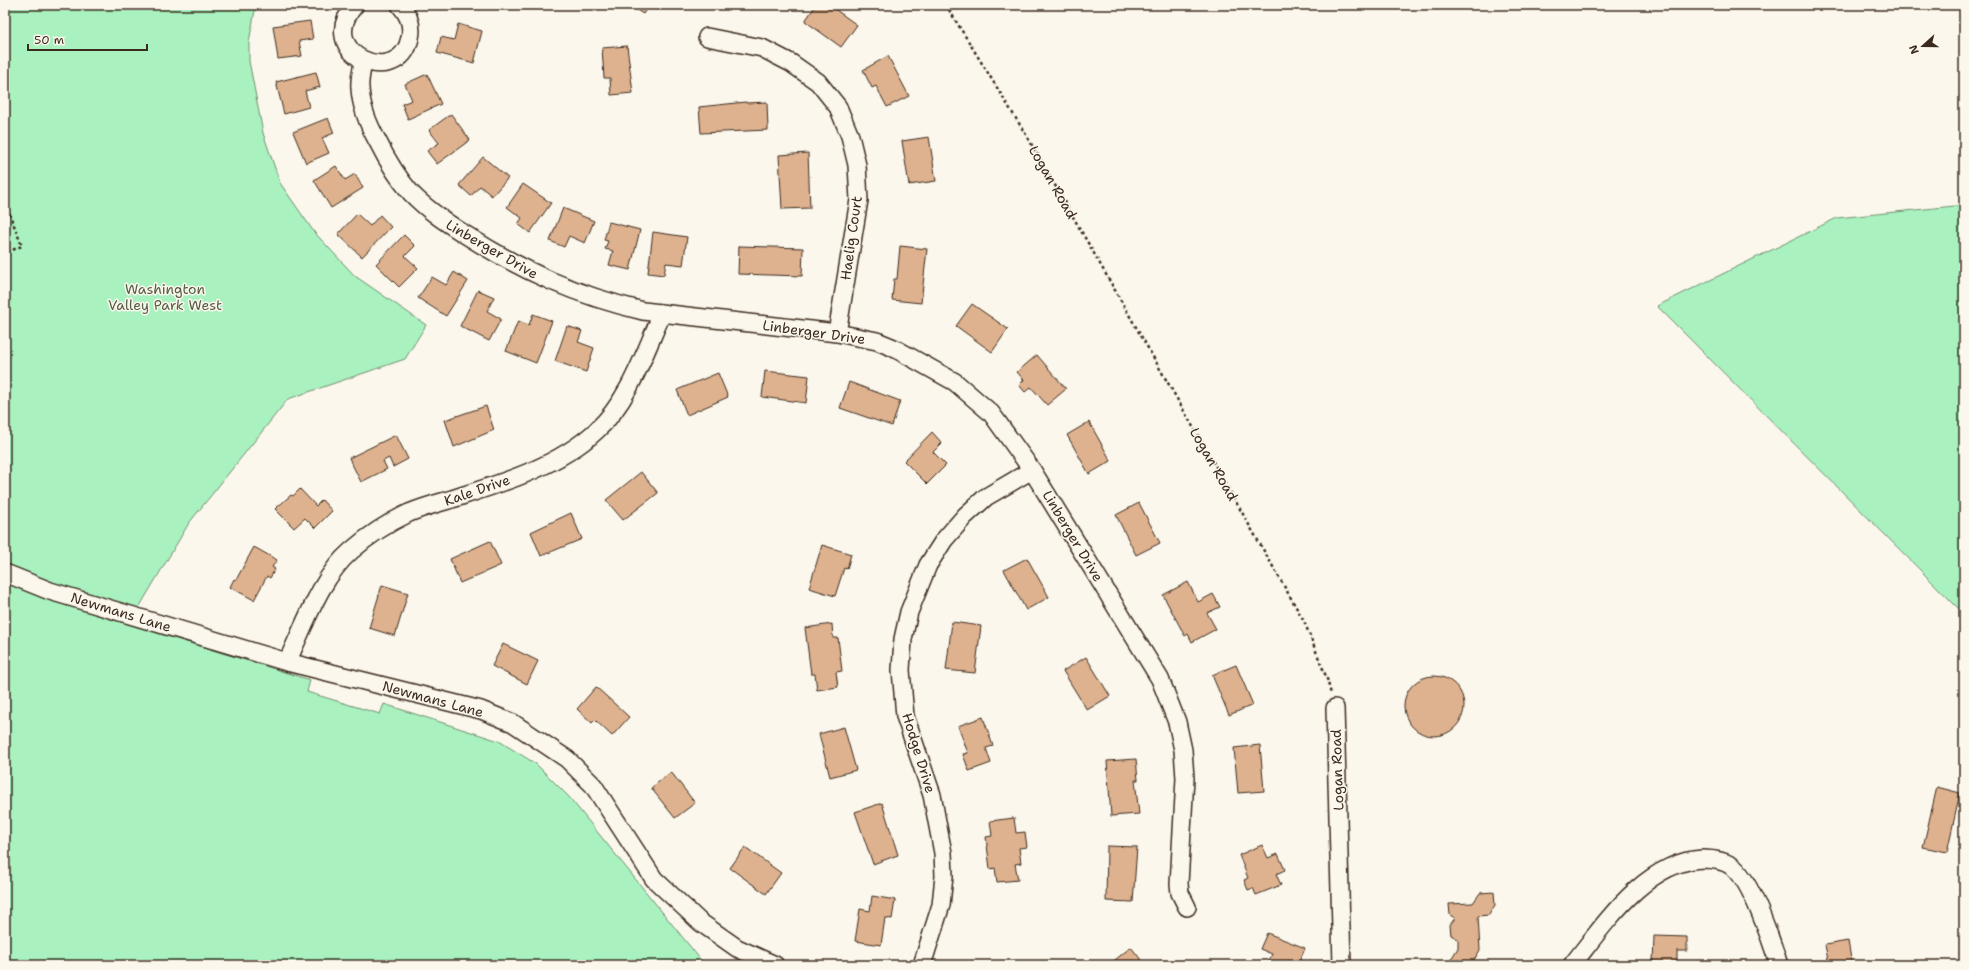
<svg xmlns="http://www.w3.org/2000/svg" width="1969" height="970" viewBox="0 0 1969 970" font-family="'Shantell Sans',sans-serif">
  <rect width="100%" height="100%" fill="#fbf7ec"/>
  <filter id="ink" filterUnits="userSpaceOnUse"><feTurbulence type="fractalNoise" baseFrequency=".025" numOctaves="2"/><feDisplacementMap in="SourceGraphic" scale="8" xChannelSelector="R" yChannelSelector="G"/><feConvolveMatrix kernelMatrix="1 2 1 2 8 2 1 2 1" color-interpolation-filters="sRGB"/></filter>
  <g filter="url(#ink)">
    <path fill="#a9f2c0" stroke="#728e6f" d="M5 5H256L249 42V61L263 133 280 183 314 232 355 276 426 325 405 359 288 399 189 523 134 616 124 613 122 622 310 680 307 692 380 714 384 704 499 741 536 764 569 797 705 965H5Z
      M1964 205V614L1657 306 1837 218Z"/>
    <path fill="#deb28f" stroke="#3b2a1e" d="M299 5H315L313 10Z
      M629 5H649L643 14Z
      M816 5H829L857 25 841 47 805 21Z
      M310 21 313 39 299 41 302 56 278 59 273 26Z
      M458 24 482 31 474 63 437 53 441 37 454 40Z
      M627 46 633 93 611 95 610 78H604L602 48Z
      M888 56 909 96 887 107 876 86 872 88 863 70Z
      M316 72 320 87 305 91 309 107 284 114 276 82Z
      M427 74 441 104 408 119 402 104 412 100 405 84Z
      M746 102V103L767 102 768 130 701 133 699 107Z
      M451 114 470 140 437 164 427 151 439 143 429 130Z
      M328 118 334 133 322 138 329 153 306 163 293 132Z
      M929 137 936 181 909 185 902 141Z
      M808 153 810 208 782 209 779 155Z
      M483 157 508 178 492 196 480 186 471 196 459 185Z
      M336 166 345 180 355 174 363 188 331 208 314 180Z
      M523 184 551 203 530 233 518 224 522 218 507 207Z
      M563 208 594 221 585 243 569 236 564 247 550 241Z
      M357 214 370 226 380 215 391 227 362 257 338 234Z
      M609 222 640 230 630 270 609 265 613 251 605 249 608 241 604 240Z
      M653 232 687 237 683 265 666 263 664 275 648 273Z
      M404 235 415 246 405 256 418 268 399 287 376 264Z
      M739 246 803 248 802 276 738 274Z
      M900 246 927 249 921 303 892 300 894 279H897Z
      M454 272 468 281 446 316 418 298 432 277 446 285Z
      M478 290 494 297 487 311 501 319 489 341 460 326Z
      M972 304 1008 329 992 352 956 326Z
      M533 314 552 321 536 363 506 351 518 321 529 325Z
      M567 326 582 331 578 342 594 348 586 372 555 361Z
      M1037 355 1066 389 1047 405 1031 387 1025 392 1019 385 1024 380 1017 372Z
      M765 371 809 376 806 403 762 397Z
      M718 373 728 397 687 415 677 390Z
      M849 382 900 401 892 426 840 408Z
      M486 406 494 430 454 447 445 420Z
      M1089 422 1111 461 1089 474 1067 435Z
      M932 432 942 443 933 452 946 465 927 484 904 461Z
      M396 435 408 459 393 467 389 458 383 461 387 469 361 482 349 458Z
      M641 472 658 493 623 520 606 500Z
      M300 489 316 506 322 500 332 511 315 528 305 518 294 528 275 509 291 495 293 496Z
      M1139 503 1160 543 1136 555 1116 515Z
      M571 513 582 539 541 556 531 532Z
      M490 541 501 565 460 583 450 559Z
      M822 545 851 554 847 569 844 568 835 596 809 588Z
      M254 547 277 560 272 567 275 569 270 578 267 576 254 600 230 587 234 579 236 580Z
      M1027 558 1049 597 1026 610 1004 570Z
      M1188 582 1198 602 1213 594 1220 607 1207 613 1216 629 1192 642 1188 634 1185 636 1163 595Z
      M382 585 408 593 395 636 369 628Z
      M952 622 981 626 975 673 946 670Z
      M832 624 833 638H838L842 671 836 672 838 687 817 690 815 674H811L805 628Z
      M503 644 538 661 527 684 492 666Z
      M1086 657 1110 696 1087 710 1063 671Z
      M1236 665 1253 705 1229 715 1212 675Z
      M1404 706a30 30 0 1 1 60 0a30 30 0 1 1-60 0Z
      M596 687 629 717 612 736 595 720 592 723 577 709Z
      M983 717 993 746 986 748 991 763 969 771 963 754 968 753 958 726Z
      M844 727 856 770 830 777 819 734Z
      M1260 745 1264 791 1238 793 1234 748Z
      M1136 759 1138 780H1135L1139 814 1111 816 1107 761Z
      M671 772 695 803 675 818 651 788Z
      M1937 787 1960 793 1947 852 1923 847Z
      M882 803 898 855 873 864 855 812Z
      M1014 818 1016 833 1025 832 1027 847 1019 848 1021 863 1015 864 1018 880 997 882 995 868 990 869 986 837 992 836 990 821Z
      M1262 845 1268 858 1278 854 1285 870 1276 874 1281 885 1256 895 1253 888 1248 890 1244 880 1248 878 1239 855Z
      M1107 846 1137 847 1133 902 1106 901Z
      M745 847 781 873 766 894 730 868Z
      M1494 892 1495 905 1489 915 1478 916 1480 950 1471 965H1452L1451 959 1458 948V939L1451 935 1450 925 1455 918 1450 915 1449 904 1473 903 1480 893Z
      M872 896 895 900 892 919 885 918 881 945 855 941 860 909 870 911Z
      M1267 933 1305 948 1298 965H1267L1272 954 1260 949Z
      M1654 936 1687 937V951H1677V965H1653Z
      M1848 941 1852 965H1829L1825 945Z
      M1131 947 1145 965H1111L1110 964Z"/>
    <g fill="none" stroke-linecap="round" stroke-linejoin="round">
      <g stroke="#3b2a1e" stroke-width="20">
        <path id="minor" d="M355 5C313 53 399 91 410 38 413 25 409 15 400 5
          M707 37 762 48 791 63 818 82 838 107 850 136 857 165 859 200 837 333
          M363 61C362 70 359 80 360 88 361 107 369 126 378 142 387 160 398 178 411 193 427 210 447 223 466 235 524 272 576 295 643 311L837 333 877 341 894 348 955 382 991 413 1032 470 1160 679 1177 722 1183 750 1185 778 1179 884 1180 893 1187 907
          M5 573 50 591 287 662 481 710 513 723 567 759 593 785 654 879 700 922 737 948 775 965
          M287 662C305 625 320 578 351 551 369 535 388 523 409 513 423 507 438 503 452 499 502 483 557 467 596 431 629 401 644 354 662 314
          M1335 708 1342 965
          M922 965 941 905 944 876 943 853 932 795 905 716 901 670 903 639 909 612 928 565 944 540 965 516 986 497 1032 470
          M1572 965C1604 925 1645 862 1702 859 1713 859 1724 860 1733 867 1751 880 1772 943 1779 965"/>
      </g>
      <path stroke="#3b2a1e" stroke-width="2.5" stroke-dasharray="3 3" stroke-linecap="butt" d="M946 5 1028 138 1304 621 1327 679 1331 694
        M5 202 22 246 5 253"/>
      <use href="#minor" stroke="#fbf7ec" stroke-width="17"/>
    </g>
  </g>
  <g text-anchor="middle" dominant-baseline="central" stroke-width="3" stroke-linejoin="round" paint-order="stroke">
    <g font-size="14" fill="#3b2a1e" stroke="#fbf7ec">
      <text transform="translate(1053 182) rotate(60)">Logan Road</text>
      <text transform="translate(851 238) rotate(-82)">Haelig Court</text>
      <text transform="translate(492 249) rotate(30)">Linberger Drive</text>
      <text transform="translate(814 332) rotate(8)">Linberger Drive</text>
      <text transform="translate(1214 464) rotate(60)">Logan Road</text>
      <text transform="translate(477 490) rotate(-19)">Kale Drive</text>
      <text transform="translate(1073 536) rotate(59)">Linberger Drive</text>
      <text transform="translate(121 612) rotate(17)">Newmans Lane</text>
      <text transform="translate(433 699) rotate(15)">Newmans Lane</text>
      <text transform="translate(919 753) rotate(73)">Hodge Drive</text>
      <text transform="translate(1337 770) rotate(-92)">Logan Road</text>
    </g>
    <g font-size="14" fill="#565c46" stroke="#fbf7ec">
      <text x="165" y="289">Washington<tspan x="165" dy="16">Valley Park West</tspan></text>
    </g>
  </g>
  <rect width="1969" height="970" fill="none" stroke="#fbf7ec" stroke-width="20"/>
  <rect x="10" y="10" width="1949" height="950" fill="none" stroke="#3b2a1e" stroke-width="1.5" filter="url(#ink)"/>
  <g transform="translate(1923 46) rotate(249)" stroke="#fbf7ec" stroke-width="3" paint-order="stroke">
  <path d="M0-3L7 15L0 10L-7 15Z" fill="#3b2a1e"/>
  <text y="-6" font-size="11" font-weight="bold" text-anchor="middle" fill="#3b2a1e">N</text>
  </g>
  <path d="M28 44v6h119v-6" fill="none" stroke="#3b2a1e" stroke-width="2"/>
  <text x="34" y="44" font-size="12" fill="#3b2a1e" stroke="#fbf7ec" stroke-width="3" paint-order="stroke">50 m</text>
</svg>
